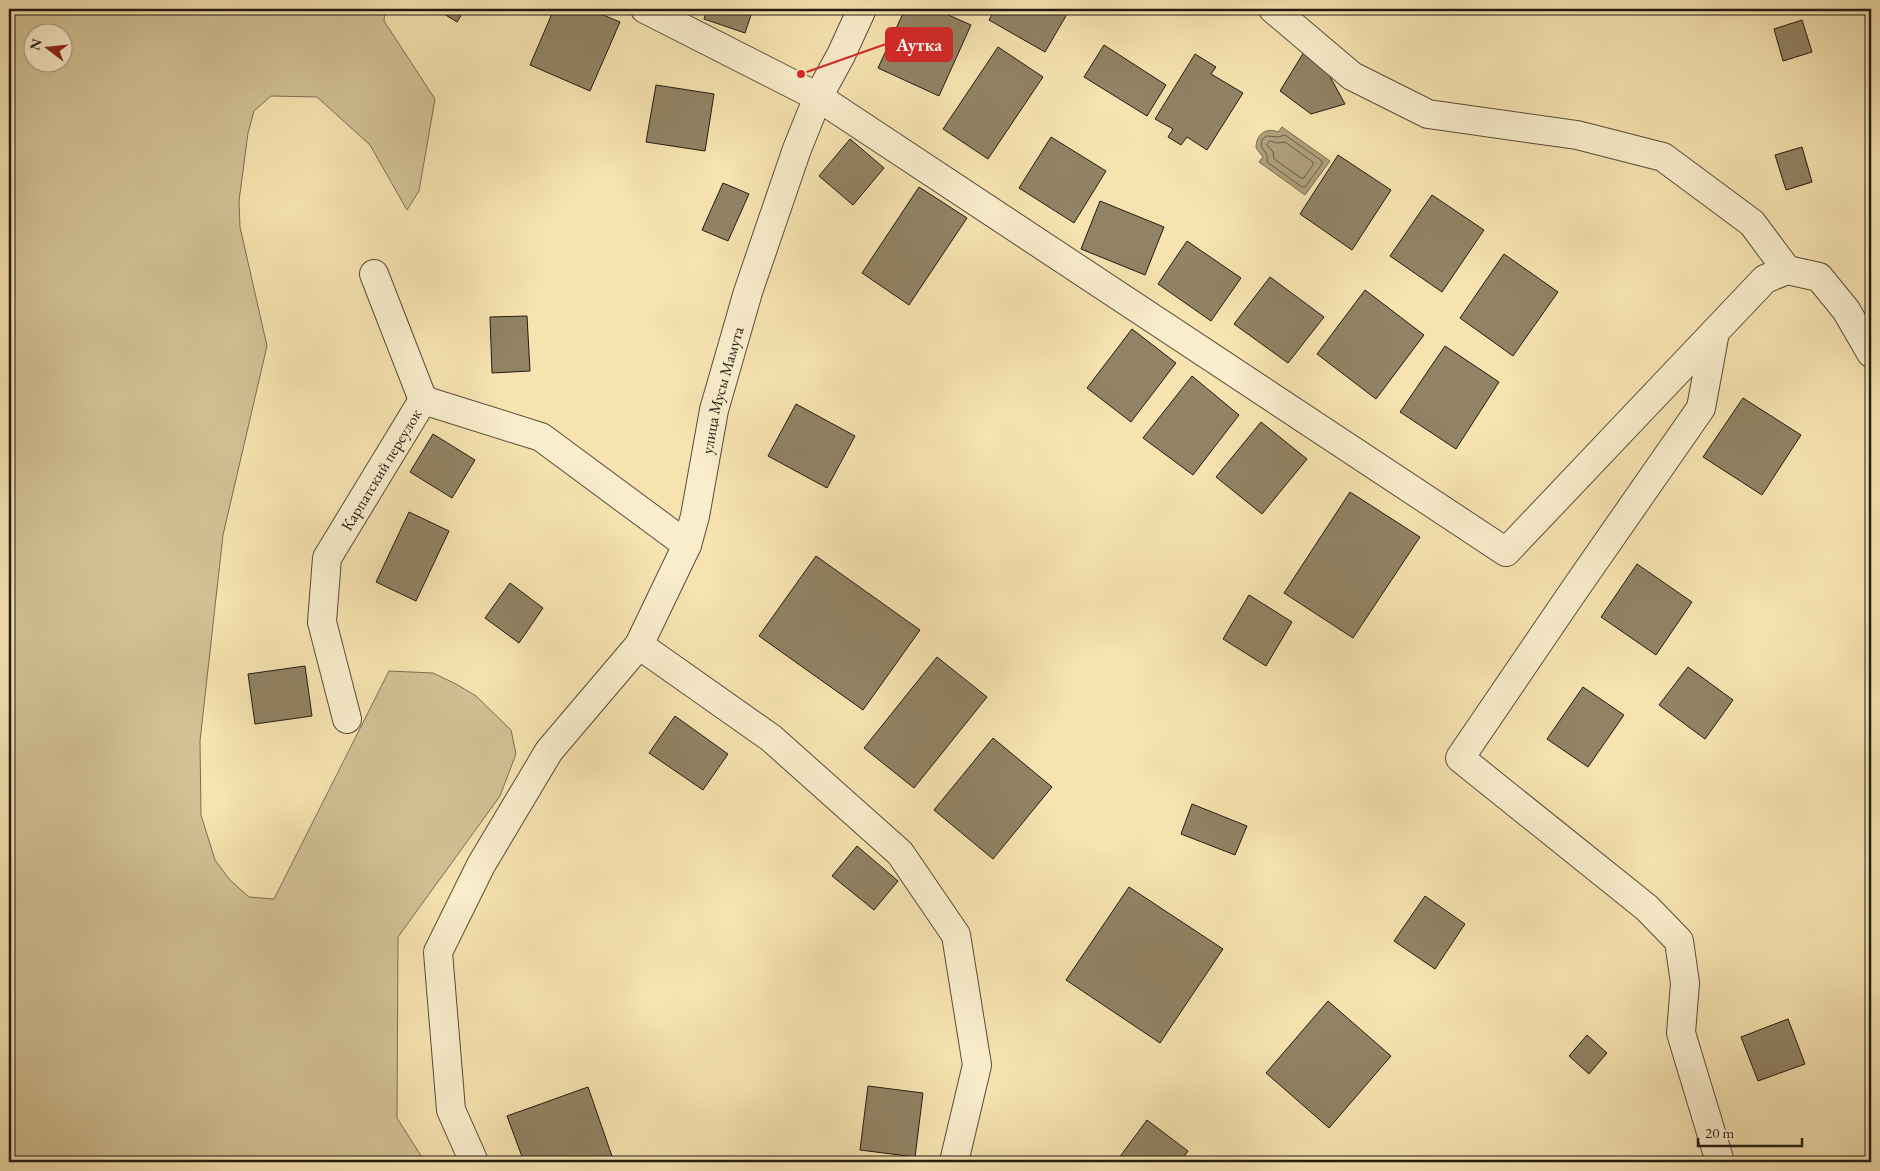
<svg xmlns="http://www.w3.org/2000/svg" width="1880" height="1171" viewBox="0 0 1880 1171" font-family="'EB Garamond',serif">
  <rect width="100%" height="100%" fill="#f6e3b0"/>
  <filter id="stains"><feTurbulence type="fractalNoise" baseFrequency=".004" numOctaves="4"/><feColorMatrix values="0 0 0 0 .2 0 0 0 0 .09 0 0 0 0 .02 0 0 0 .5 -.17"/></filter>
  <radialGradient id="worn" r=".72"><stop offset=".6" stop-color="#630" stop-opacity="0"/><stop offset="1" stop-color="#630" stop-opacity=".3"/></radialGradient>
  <path fill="#d2c195" stroke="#7a6e54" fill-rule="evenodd" d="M9 9H385L384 21 435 99 419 191 407 210 370 145 317 97 271 96 254 111 248 133 239 201 240 227 267 346 223 535 200 741 201 815 215 860 230 880 249 897 274 899 389 671 433 673 456 684 476 696 511 730 516 754 500 796 398 937 397 1118 425 1162H9ZM32 32H62V62H32Z"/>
  <path fill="#ae9f7a" stroke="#766a50" d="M1282 127 1330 161 1305 195 1259 162 1263 157 1256 148C1256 134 1266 127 1278 132Z"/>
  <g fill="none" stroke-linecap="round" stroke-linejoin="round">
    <path stroke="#685c46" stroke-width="1" d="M1267 136 1278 137 1285 135 1322 161V164L1305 187H1302L1267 162V155L1261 146 1262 140Z
      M1270 141 1277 143 1285 142 1313 162V165L1304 178H1301L1274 159 1273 152 1267 145Z"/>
  </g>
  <path fill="#918364" stroke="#231a12" d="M436 9H465L457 22Z
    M554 9H589L620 22 590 91 530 65Z
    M707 9H753L745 33 704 19Z
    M905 9H935L971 25 939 96 878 68Z
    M995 9H1070L1045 52 989 20Z
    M1802 20 1812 52 1783 61 1774 29Z
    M1104 45 1166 85 1147 116 1084 77Z
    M998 47 1043 77 988 159 943 129Z
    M1304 52 1323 64 1345 104 1311 114 1280 91Z
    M1195 54 1216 67 1211 74 1243 93 1207 150 1187 137 1181 145 1168 137 1173 129 1155 119Z
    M656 85 714 94 705 151 646 142Z
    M1051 137 1106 171 1074 223 1019 188Z
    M850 139 884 168 853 205 819 176Z
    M1802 147 1812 182 1786 190 1775 155Z
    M1338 155 1391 190 1352 250 1300 214Z
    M723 183 749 194 728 241 702 230Z
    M919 187 967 218 909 305 862 273Z
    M1432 195 1484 230 1442 292 1390 256Z
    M1100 201 1164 227 1145 275 1081 249Z
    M1187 241 1241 278 1211 321 1158 284Z
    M1504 254 1558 292 1513 356 1460 318Z
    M1270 277 1324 317 1288 363 1234 324Z
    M1365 290 1424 335 1376 399 1317 354Z
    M527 316 530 371 492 373 490 317Z
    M1132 329 1176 363 1131 422 1087 388Z
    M1445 346 1499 382 1456 449 1400 412Z
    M1192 376 1239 415 1193 475 1143 438Z
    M1743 398 1801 435 1762 495 1703 457Z
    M796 404 855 436 827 488 768 456Z
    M1261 422 1307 459 1262 514 1216 477Z
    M433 434 475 460 452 498 410 472Z
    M1350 492 1420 537 1353 638 1284 593Z
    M409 512 449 531 416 601 376 582Z
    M816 556 920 630 863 710 759 636Z
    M1637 564 1692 602 1656 655 1601 617Z
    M510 583 543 608 519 643 485 618Z
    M1249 595 1292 622 1266 666 1223 639Z
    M937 657 987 697 914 788 864 748Z
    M305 666 312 716 255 724 248 674Z
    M1688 667 1733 700 1705 739 1659 705Z
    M1583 687 1624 715 1588 767 1547 739Z
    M675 716 728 754 703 790 649 753Z
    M993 738 1052 787 993 859 934 810Z
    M1192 804 1247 826 1235 855 1181 834Z
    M857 846 898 881 874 910 832 876Z
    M1129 887 1223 949 1160 1043 1066 980Z
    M1425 896 1465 924 1435 969 1394 941Z
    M1328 1001 1391 1056 1329 1128 1266 1073Z
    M1788 1019 1805 1064 1758 1081 1741 1037Z
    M1587 1035 1607 1053 1589 1074 1569 1056Z
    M868 1086 923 1093 915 1157 860 1150Z
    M588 1087 614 1162H524L507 1116Z
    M1147 1120 1188 1151 1180 1162H1116Z"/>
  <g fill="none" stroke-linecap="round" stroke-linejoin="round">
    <g stroke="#584c3a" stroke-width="30">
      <g id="minor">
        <path d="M645 9 818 97 1506 552 1765 279 1787 270 1819 277 1846 310 1871 353"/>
        <path d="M1273 9 1352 76 1428 114 1577 135 1663 157 1752 223 1787 270"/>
        <path d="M374 274 423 400"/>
        <path d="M1715 332 1701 408 1575 589 1460 758 1647 908 1679 941 1685 983 1681 1033 1720 1162"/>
        <path d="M639 645 771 738 900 853 956 935 977 1065 954 1162"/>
        <path id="s1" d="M347 719 322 622 327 558 423 400 541 437 687 545"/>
        <path id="s2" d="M474 1162 451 1110 438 952 481 865 549 751 639 645 687 545 695 516 714 410 748 292 797 149 818 97 841 55 862 9"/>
      </g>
    </g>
    <use href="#minor" stroke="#f9edcc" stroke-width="28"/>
  </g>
  <g text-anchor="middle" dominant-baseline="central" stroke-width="4" stroke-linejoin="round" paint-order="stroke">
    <g font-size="16" fill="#231a12" stroke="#f9edcc">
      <text stroke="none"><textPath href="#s2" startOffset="854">улица Мусы Мамута</textPath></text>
      <text stroke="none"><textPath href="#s1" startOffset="268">Карпатский переулок</textPath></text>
    </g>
  </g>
  <path fill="none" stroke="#d62828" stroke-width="2" d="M801 74L886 44"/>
  <circle fill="#d62828" stroke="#f9edcc" stroke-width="2" cx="801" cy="74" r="5"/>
  <rect fill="#d62828" stroke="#d62828" stroke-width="2" x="886" y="28" width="66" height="33" rx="5"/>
  <g font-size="18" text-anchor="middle" font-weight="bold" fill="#fff">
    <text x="919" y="51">Аутка</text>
  </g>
  <rect width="1880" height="1171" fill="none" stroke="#f6e3b0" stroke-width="30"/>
  <rect x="10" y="10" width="1860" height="1151" fill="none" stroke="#231a12" stroke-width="2.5"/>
  <rect x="15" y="15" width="1850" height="1141" fill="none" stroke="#231a12"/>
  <g transform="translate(48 48) rotate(286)"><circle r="24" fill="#f9edcc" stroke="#a39982"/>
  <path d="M0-4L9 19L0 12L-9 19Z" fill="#8f2418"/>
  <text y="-8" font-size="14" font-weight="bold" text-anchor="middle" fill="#231a12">N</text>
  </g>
  <path d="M1698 1138v8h104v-8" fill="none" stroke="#231a12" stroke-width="2.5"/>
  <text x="1705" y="1138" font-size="15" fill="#231a12" stroke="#f9edcc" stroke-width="4" paint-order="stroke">20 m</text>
  <rect width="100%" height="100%" filter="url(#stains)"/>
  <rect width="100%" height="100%" fill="url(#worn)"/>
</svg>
